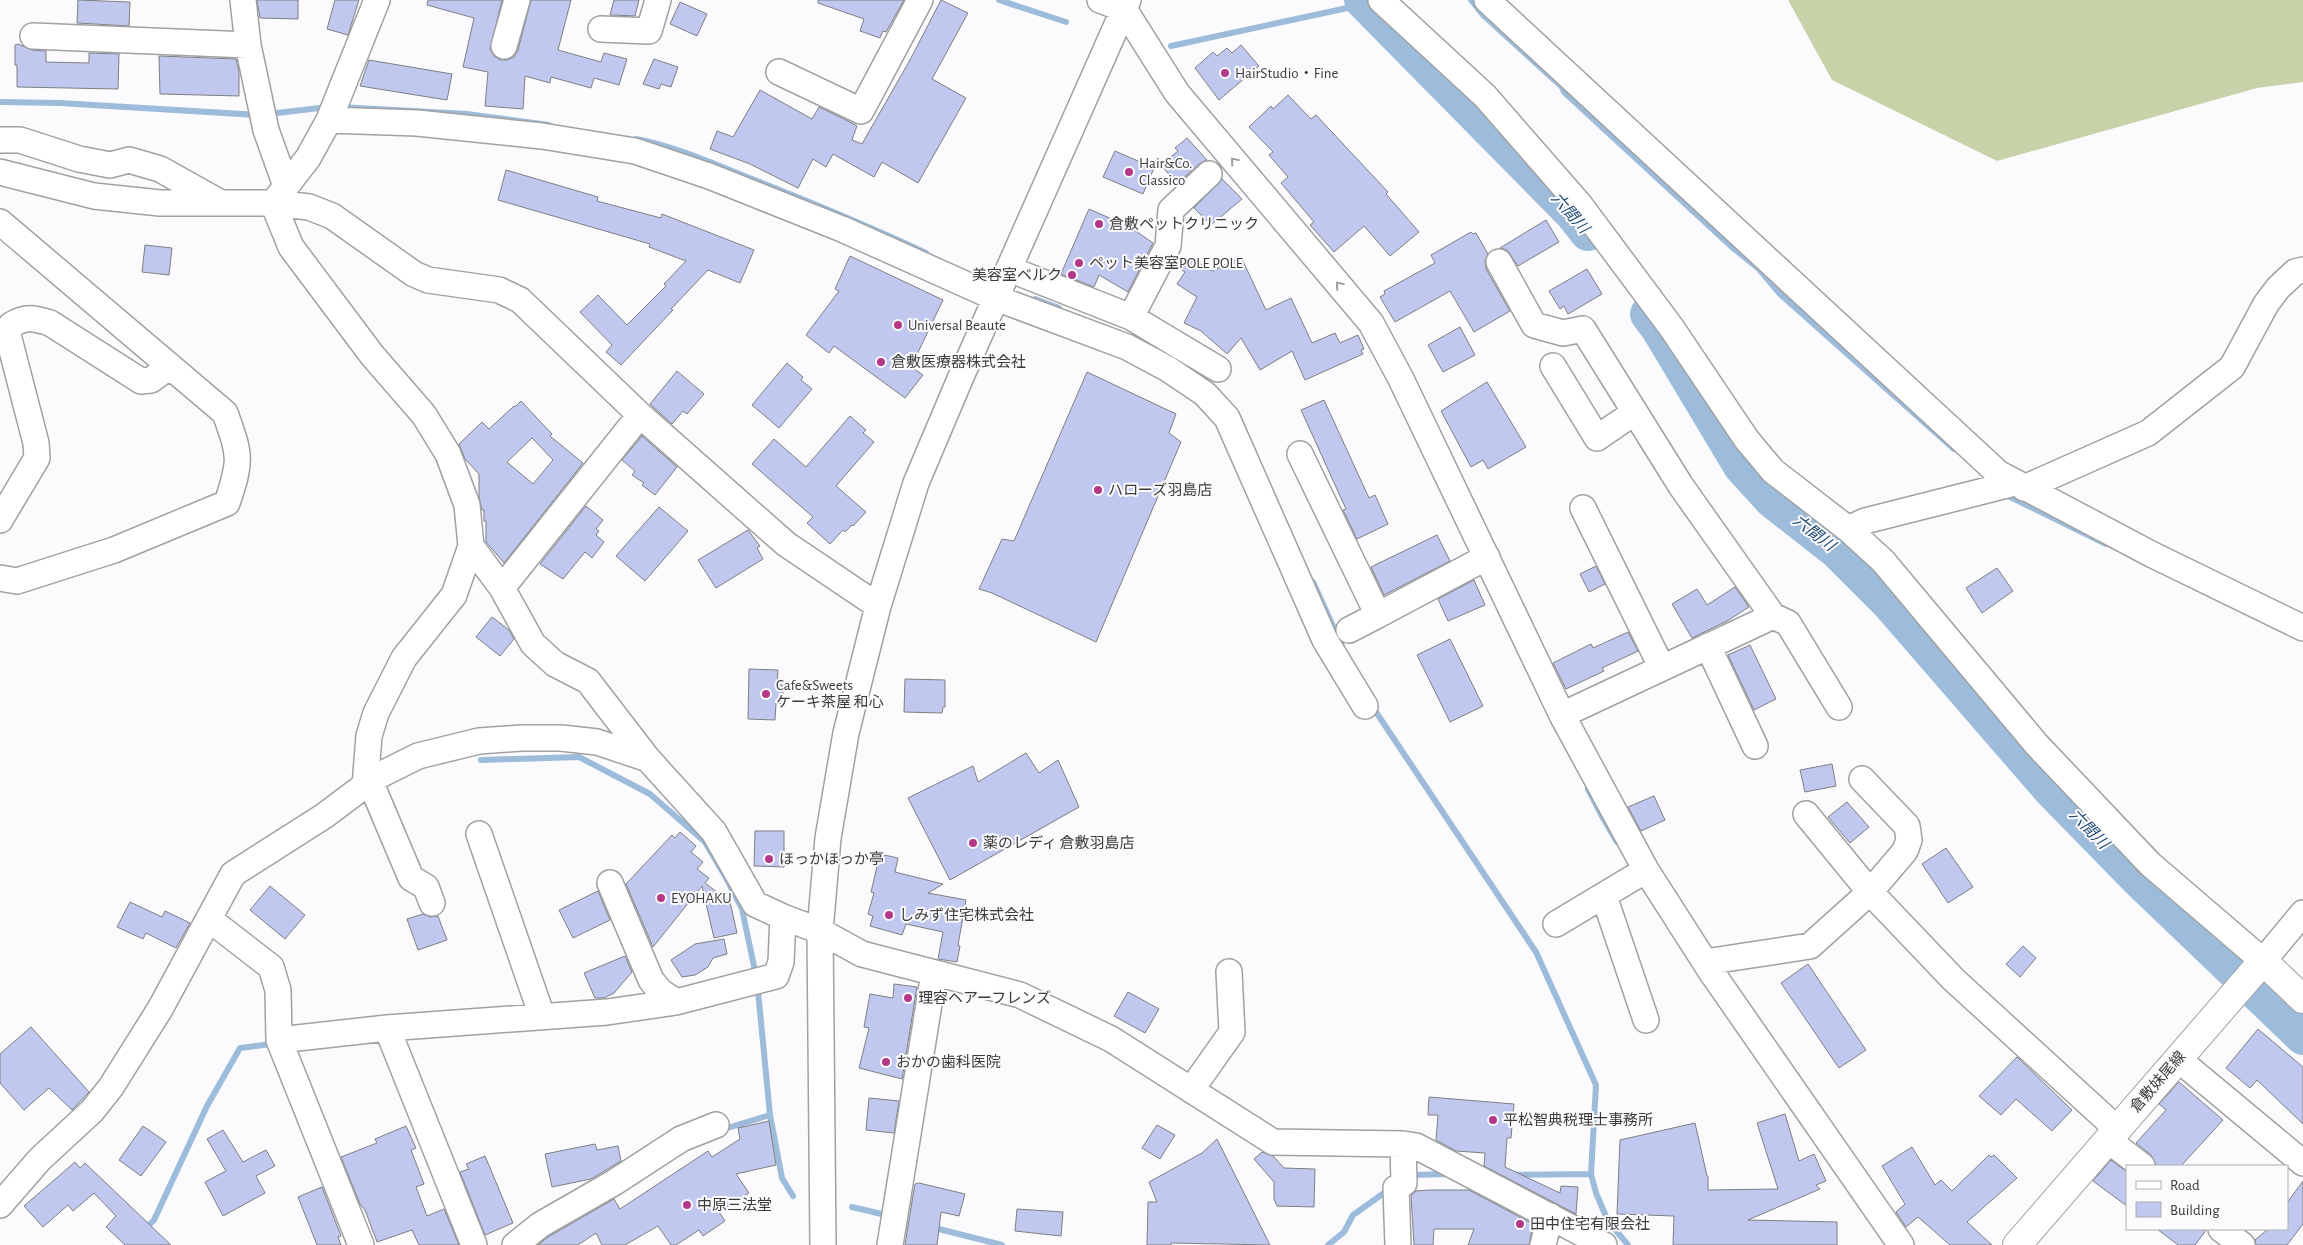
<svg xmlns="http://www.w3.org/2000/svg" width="2303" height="1245" viewBox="0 0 2303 1245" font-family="'Alegreya Sans','Noto Sans JP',sans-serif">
  <rect width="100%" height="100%" fill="#fbfbfd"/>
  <path fill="#c7d2a9" d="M1788 0H2303V82L2257 88 1997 161 1832 80Z"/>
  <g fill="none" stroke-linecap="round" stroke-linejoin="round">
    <path stroke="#9dbbdb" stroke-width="6" d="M999 0 1066 22
      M1471 0 1483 15 1562 87 1564 92 1733 248 1759 269 1780 294 1954 449
      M1171 46 1366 4 1376 0
      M0 102 60 103 258 115
      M340 107 467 114 549 125
      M268 114 328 107
      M636 139C674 146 712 163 747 177 808 201 867 225 926 253
      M1035 299 1059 308
      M2002 493 2106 544
      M1313 582 1342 646
      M1372 706 1536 952 1596 1085 1591 1174 1596 1193 1608 1221 1628 1245
      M481 760 579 757 650 794 705 842 725 876 742 909 755 971
      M1588 789 1603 818 1617 842
      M770 1115 782 1178 793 1196
      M721 1130 770 1115 758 991
      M1409 1175 1451 1174
      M1488 1175 1591 1174
      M852 1207 890 1216
      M931 1227 1002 1245
      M145 1229 154 1220 207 1106 240 1048 271 1044
      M1328 1245 1344 1232 1353 1215 1391 1188"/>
    <path stroke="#9dbbdb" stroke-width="36" d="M1362 0 1573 214 1588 233
      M1648 314 1659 329 1741 466 1772 500 1837 551 1889 603 2051 790 2137 878 2303 1037"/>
  </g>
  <path fill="#c1c8f0" stroke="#7e7f81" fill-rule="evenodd" d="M78 0 130 2 129 26 77 23Z
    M257 0H298V19L260 18Z
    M335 0H359L348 35 327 29Z
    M428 0H502L490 49 494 56 500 60H507L514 57 518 50 531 0H571L558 50 601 62 604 53 627 59 619 85 594 78 591 88 551 77 550 83 525 76 523 109 485 106 488 72 463 67 474 18 427 5Z
    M614 0H639L635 16 610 15Z
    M818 0H904L886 32 883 31 880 38 860 31 864 19 818 3Z
    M941 0 968 13 932 79 966 98 918 183 882 162 874 177 833 154 826 167 813 159 798 188 750 164 710 149 717 131 733 137 760 90 812 119 819 107 846 120 857 126 852 140 862 144 910 60Z
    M680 2 707 14 697 36 670 24Z
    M18 44 32 50 46 51V62L89 63V53L119 54 118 89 17 87V65H15V45Z
    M1241 45 1259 66 1219 100 1195 68 1213 52 1217 56 1227 48 1232 53Z
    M159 56 236 59 239 72V96L160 94Z
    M654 59 678 67 671 87 661 84 659 89 643 84Z
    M369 60 452 74 447 100 360 86Z
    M1288 95 1311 119 1316 115 1388 192 1386 194 1419 232 1390 256 1364 226 1334 252 1310 225 1314 222 1281 183 1288 177 1269 155 1273 152 1249 127 1271 106 1273 109Z
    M1187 138 1207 160 1199 164 1177 184 1161 165 1178 151 1175 148Z
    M1115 151 1154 168 1143 194 1103 177Z
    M506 170 598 197 597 201 661 218 662 214 754 250 740 283 708 270 671 309 673 310 621 365 606 352 612 345 580 312 598 295 627 325 666 286 664 284 686 261 649 247 650 244 498 200Z
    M1222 179 1242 199 1211 225 1194 208Z
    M1089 209 1130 227 1153 243 1128 292 1099 275 1094 287 1061 274Z
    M1546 220 1559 242 1518 266 1507 250 1500 248Z
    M1471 232 1473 234 1476 233 1488 254 1485 261 1486 269 1510 311 1474 332 1450 291 1395 322 1380 297 1385 294 1384 291 1435 263 1431 255Z
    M145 245 172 248 169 275 142 272Z
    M850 256 943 300 911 367 923 375 905 398 834 346 829 353 806 335 839 291 835 289Z
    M1190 257 1212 271 1241 257 1266 310 1291 298 1312 343 1335 333 1340 343 1358 335 1364 349 1361 350 1363 354 1305 380 1292 351 1260 370 1241 338 1227 354 1201 331 1184 323 1197 297 1177 284 1185 272 1182 270Z
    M1587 269 1602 294 1568 314 1564 306 1560 309 1549 291Z
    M1460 327 1475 355 1443 372 1428 345Z
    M787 363 803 377 801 380 812 389 779 428 752 405Z
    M677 371 704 394 687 414 683 411 672 424 650 404Z
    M1087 372 1176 414 1169 433 1181 442 1096 642 992 593 979 589 1002 539 1014 541Z
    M1487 382 1526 447 1488 469 1483 460 1471 467 1441 411Z
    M1324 400 1369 498 1375 495 1388 524 1357 539 1343 510 1346 509 1301 410Z
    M521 401 552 434 550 436 583 463 504 563 486 542V521H484V510H482L479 497V474L465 459 459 444 482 422 489 429 514 406 515 407ZM532 438 553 460 533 484 507 462Z
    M850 416 866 430 863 433 874 442 836 486 866 512 853 526 852 525 845 532 843 530 830 544 807 523 813 517 752 464 774 439 806 467Z
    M642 436 677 467 655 495 642 485 644 483 632 475 635 471 622 460Z
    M586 506 603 520 596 529 599 531 596 535 604 542 592 558 585 552 563 579 540 564Z
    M659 507 688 531 645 581 616 556Z
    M748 530 760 546 757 548 763 559 716 588 698 560Z
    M1437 535 1450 561 1384 595 1371 567Z
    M1596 566 1605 584 1589 592 1580 574Z
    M1997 568 2013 591 1982 613 1966 588Z
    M1474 580 1485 605 1448 621 1438 599Z
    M1735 587 1749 607 1727 621 1692 638 1672 604 1697 589 1707 605Z
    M492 617 509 630 514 639 500 656 476 637Z
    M1628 632 1638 651 1602 668 1604 671 1566 689 1553 663 1591 644 1593 648Z
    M1450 639 1483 706 1450 722 1417 655Z
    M1750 645 1776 699 1754 710 1728 655Z
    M749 669 778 670 777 685H783V704L776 703 775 720 748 719Z
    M905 679 945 680V707H943L942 713 904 712Z
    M1026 753 1039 773 1058 760 1079 807 950 880 908 798 973 766 978 782Z
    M1832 764 1836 786 1805 792 1800 770Z
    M1654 796 1665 820 1641 831 1628 807Z
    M1847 802 1869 827 1850 843 1828 817Z
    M755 831H784V867L754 866Z
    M680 832 696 846 691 852 703 862 697 869 709 878 705 883 730 902 737 933 714 938 702 886 653 947 626 884 672 835 675 838Z
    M1946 848 1973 887 1948 903 1922 864Z
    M880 854 898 858 895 872 943 884 928 893 966 900 958 945 960 946 957 962 938 959 943 932 906 924 902 935 870 926 873 916 868 914 874 893 871 892Z
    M270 886 305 915 285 939 250 910Z
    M598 891 610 920 573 938 559 910Z
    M130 902 162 917 165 911 190 923 176 948 146 933 143 939 117 927Z
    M423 914 430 917 438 916 447 940 418 950 407 919Z
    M724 939 727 954 713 958 708 967 695 975 682 977 671 960 695 944Z
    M2023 946 2036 958 2020 977 2006 964Z
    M625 956 632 972 614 993 604 998H595L584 973Z
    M1808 964 1866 1050 1839 1068 1781 983Z
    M894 984 917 987 902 1079 859 1068 869 1028 864 1027 870 994 893 998Z
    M1128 992 1159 1009 1145 1033 1114 1016Z
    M31 1027 89 1092 72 1110 49 1088 24 1110 0 1083V1054Z
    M2258 1029 2303 1067V1124L2257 1080 2250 1088 2226 1068Z
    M2017 1057 2072 1110 2052 1131 2016 1099 2001 1115 1979 1096Z
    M2179 1082 2223 1120 2181 1166H2156L2151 1155 2136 1143 2166 1110 2159 1104Z
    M1429 1097 1514 1104 1511 1138H1507L1505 1167 1560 1193 1561 1186 1578 1187 1576 1214 1484 1166 1485 1153 1456 1151 1436 1140 1438 1115H1428Z
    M869 1098 899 1101 894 1133 866 1130Z
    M1785 1114 1799 1161 1814 1154 1826 1181 1816 1185 1820 1189 1748 1220 1837 1222V1245H1673L1674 1216 1617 1214 1620 1140 1695 1123 1707 1176H1708V1190L1778 1189 1757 1123Z
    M769 1121 776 1165 736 1174 749 1193 719 1212 725 1221 703 1236 699 1230 676 1245H671L658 1226 625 1245H602L596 1233 578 1245H538L548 1237 614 1199 620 1209 708 1151 712 1157 740 1139 738 1128Z
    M1157 1125 1175 1135 1160 1159 1142 1148Z
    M143 1126 166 1142 141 1176 119 1160Z
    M406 1126 416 1148 411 1150 424 1184 416 1187 427 1216 444 1209 459 1245H419L412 1230 377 1242 365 1210 360 1204 341 1157 377 1143 375 1139Z
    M223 1130 243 1162 266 1150 275 1166 256 1176 265 1193 223 1216 205 1182 226 1171 207 1139Z
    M1217 1139 1270 1245 1171 1243V1245H1147L1148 1202H1157L1149 1182 1202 1153Z
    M595 1144 597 1150 618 1146 621 1161 591 1179 552 1187 545 1154Z
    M1912 1147 1935 1185 1941 1180 1952 1191 1989 1155 1991 1157 1994 1155 2017 1178 1967 1222 1992 1245H1950L1918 1217 1906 1227 1896 1212 1905 1204 1882 1166Z
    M1262 1152 1273 1156 1284 1168 1315 1169 1314 1207 1277 1206 1274 1199V1182L1254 1159Z
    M485 1156 513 1223 485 1235 460 1172 469 1169 466 1164Z
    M2111 1160 2127 1172V1206L2093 1181Z
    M75 1162 80 1168 85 1163 171 1245H125L106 1227 116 1216 94 1193 73 1211 68 1205 43 1227 24 1206Z
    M2303 1181V1224L2287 1245H2256L2255 1240 2268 1229H2287V1203Z
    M919 1183 965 1194 959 1216 941 1212 937 1245H905L913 1195 915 1184Z
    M322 1187 341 1236 338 1237 341 1245H317L298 1197Z
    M1430 1190H1469L1533 1224 1529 1245H1468L1474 1229H1434L1433 1245H1414L1411 1196 1416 1191Z
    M1017 1209 1063 1212 1061 1236 1015 1231Z
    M2157 1229H2207L2195 1245H2178Z"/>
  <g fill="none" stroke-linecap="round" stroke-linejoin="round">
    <g stroke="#a0a1a3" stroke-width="28">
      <path id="minor" d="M243 0 248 45 266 130 286 186
        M1100 0 1124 9 1177 93 1371 323 1401 379 1562 715 1646 870 1710 970 1901 1245
        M1381 0 1485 96 1580 205 1671 327 1747 440 1773 471 1848 529 1883 561 2037 745 2150 864 2263 961 2303 913
        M1487 0 1998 473 2153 555 2303 628
        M601 29 649 31 658 0
        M33 36 248 45
        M504 46 517 0
        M779 72 861 111 920 0
        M329 120 417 123 542 136 635 151 709 176 842 229 996 298 1127 347 1168 369 1205 394 1227 418 1325 640 1365 706
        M0 140H20L79 159 110 165 129 160 160 169 219 202
        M0 172 94 196 160 203H273L309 207 332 216 414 274 428 280 499 290 520 300 640 415 502 588
        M273 203 291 247 372 355 424 415 448 454 467 505 471 546 502 588 533 644 555 664 588 681 648 759 714 832 755 904 783 917 820 931 862 954 1020 995 1111 1039 1273 1142 1403 1144 1416 1146 1604 1245
        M273 203 308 158 329 120 377 0
        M0 222 225 413C240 455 242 459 227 503L114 550 17 581 0 578
        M1499 262 1534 325 1563 333 1583 329 1681 486 1773 616 1788 623 1839 707
        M1009 269 1131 317 1218 369
        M1131 317 1168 246 1171 210 1209 174
        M1553 366 1597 438 1635 412
        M640 415 786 544 878 606
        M1300 454 1378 615 1487 557
        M2024 488 2148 433 2232 367 2266 304 2278 288 2295 272 2303 270
        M1583 508 1662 668
        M0 520 37 458 36 443 8 335 11 325C26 316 34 318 50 323L141 381 151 380 170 366
        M1848 529 1865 521 2015 483
        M1349 630 1378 615
        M1708 646 1755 746
        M1562 715 1773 616
        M1862 779 1907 826 1909 840 1905 851 1870 892 1954 980 2117 1129
        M370 781 411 878 426 887 432 903
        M365 786 369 736 376 713 404 658 454 595 471 546
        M479 834 542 1016
        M610 883 651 980 660 991 676 1002
        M1604 896 1646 1020
        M209 919 271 967 278 990 279 1040 361 1245
        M1556 924 1646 870
        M1705 962 1810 946 1870 892 1806 814
        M387 1028 474 1245
        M279 1040 387 1028 607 1012 676 1002 776 976 781 962 783 917
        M2178 1059 2303 1163
        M1191 1090 1232 1032 1229 972
        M2108 1140 2142 1166
        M0 1205 40 1159 92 1111 111 1087 160 1009 233 874 324 816 376 777 418 756 479 741 522 738H561L597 742 648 759
        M2221 1229 2242 1245
        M515 1245 540 1225 615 1182 681 1139 716 1125
        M823 1245 820 931 828 838 846 733 878 606 916 483 960 379 1128 0
        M890 1245 934 973
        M1398 1245 1396 1188 1404 1183 1403 1144
        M1543 1245 1550 1216"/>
    </g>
    <g stroke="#a0a1a3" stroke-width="30">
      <path id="major" d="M2017 1245 2263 961 2303 999"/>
    </g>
    <use href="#minor" stroke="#fff" stroke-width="25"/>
    <use href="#major" stroke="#fff" stroke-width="28"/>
  </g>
  <defs><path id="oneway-chevron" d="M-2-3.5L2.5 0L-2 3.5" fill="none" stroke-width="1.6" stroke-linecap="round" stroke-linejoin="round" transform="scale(1.25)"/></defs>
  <g stroke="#9c9d9d">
    <use href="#oneway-chevron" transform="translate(1234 161) rotate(-130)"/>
    <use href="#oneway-chevron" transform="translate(1339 285) rotate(-130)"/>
  </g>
  <g fill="#b43888" stroke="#fbfbfd" stroke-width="2">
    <circle cx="1225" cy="73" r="5"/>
    <circle cx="1129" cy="172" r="5"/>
    <circle cx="1099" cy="224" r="5"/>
    <circle cx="1079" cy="263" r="5"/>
    <circle cx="1072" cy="275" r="5"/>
    <circle cx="898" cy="325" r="5"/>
    <circle cx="881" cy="362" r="5"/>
    <circle cx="1098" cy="490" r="5"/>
    <circle cx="766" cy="694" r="5"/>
    <circle cx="973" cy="843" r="5"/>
    <circle cx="769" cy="859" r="5"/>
    <circle cx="661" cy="898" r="5"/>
    <circle cx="889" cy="915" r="5"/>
    <circle cx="908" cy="998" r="5"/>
    <circle cx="886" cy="1062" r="5"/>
    <circle cx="1493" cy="1120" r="5"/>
    <circle cx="687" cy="1205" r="5"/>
    <circle cx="1520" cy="1224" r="5"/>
  </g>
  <g text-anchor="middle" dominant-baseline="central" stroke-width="4" stroke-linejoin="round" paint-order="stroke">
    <g font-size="15" fill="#3a3b3b" stroke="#fbfbfd" text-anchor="start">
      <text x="1235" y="73">HairStudio・Fine</text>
      <text x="1139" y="163">Hair&amp;Co.<tspan x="1139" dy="17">Classico</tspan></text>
      <text x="1109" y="224">倉敷ペットクリニック</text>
      <text x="1089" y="263">ペット美容室POLE POLE</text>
      <text x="1062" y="275" text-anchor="end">美容室ベルク</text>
      <text x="908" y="325">Universal Beaute</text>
      <text x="891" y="362">倉敷医療器株式会社</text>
      <text x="1108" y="490">ハローズ羽島店</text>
      <text x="776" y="685">Cafe&amp;Sweets<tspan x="776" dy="17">ケーキ茶屋 和心</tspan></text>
      <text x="983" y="843">薬のレディ 倉敷羽島店</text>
      <text x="779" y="859">ほっかほっか亭</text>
      <text x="671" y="898">EYOHAKU</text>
      <text x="899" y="915">しみず住宅株式会社</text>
      <text x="918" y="998">理容ヘアーフレンズ</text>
      <text x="896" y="1062">おかの歯科医院</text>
      <text x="1503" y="1120">平松智典税理士事務所</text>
      <text x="697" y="1205">中原三法堂</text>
      <text x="1530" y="1224">田中住宅有限会社</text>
    </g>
    <g font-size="15" fill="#3a3b3b" stroke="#fbfbfd">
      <text transform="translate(2158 1082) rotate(-49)">倉敷妹尾線</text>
    </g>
    <g font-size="16" font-style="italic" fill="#204b76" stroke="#fbfbfd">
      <text transform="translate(1570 213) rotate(49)">六間川</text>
      <text transform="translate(1814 533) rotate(38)">六間川</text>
      <text transform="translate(2089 829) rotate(46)">六間川</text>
    </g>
  </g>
  <rect x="2126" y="1165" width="162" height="65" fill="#fbfbfd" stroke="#aeaeaf"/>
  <rect x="2136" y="1181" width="25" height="8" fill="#ffffff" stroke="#aeaeaf"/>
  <text x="2170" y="1190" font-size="15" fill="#3a3b3b">Road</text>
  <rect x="2136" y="1202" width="25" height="15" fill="#c1c8f0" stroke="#aeaeaf"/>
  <text x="2170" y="1215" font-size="15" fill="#3a3b3b">Building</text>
</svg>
